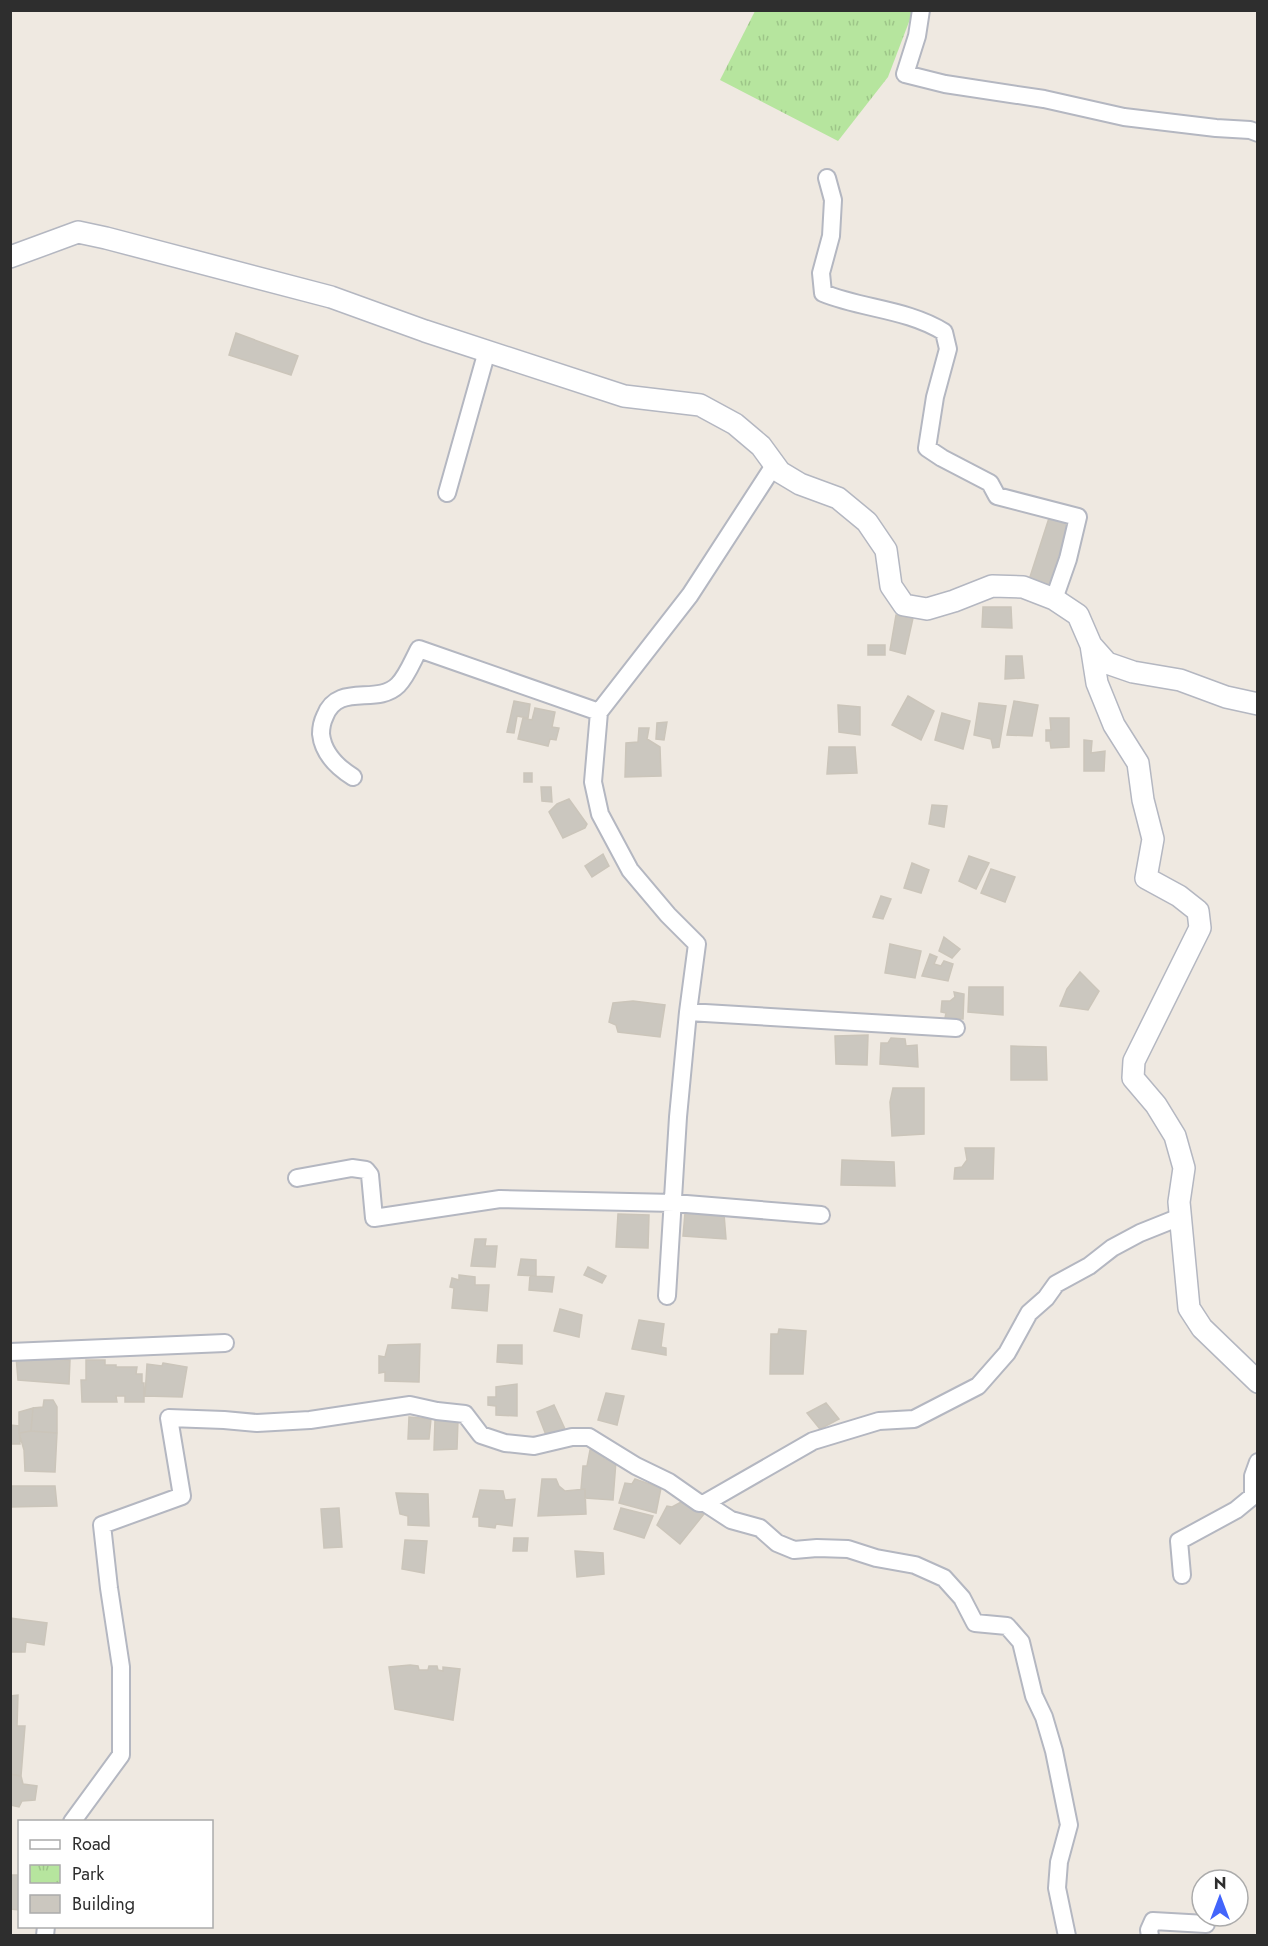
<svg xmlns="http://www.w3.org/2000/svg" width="1268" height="1946" viewBox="0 0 1268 1946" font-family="Jost,sans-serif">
  <defs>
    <pattern id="park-tufts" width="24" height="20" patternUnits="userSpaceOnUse" patternTransform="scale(1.5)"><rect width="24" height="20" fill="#b6e59e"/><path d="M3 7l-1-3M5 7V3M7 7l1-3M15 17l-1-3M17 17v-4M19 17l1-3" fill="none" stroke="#9dc588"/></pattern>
  </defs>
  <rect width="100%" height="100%" fill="#efe9e1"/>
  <path fill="url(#park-tufts)" d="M910 10 912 14 888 77 838 141 720 80 755 11Z"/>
  <path fill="#cbc7bf" stroke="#cbc5ba" stroke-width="1.5" d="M236 333 298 356 291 375 229 355Z
    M1050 515 1072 521 1052 592 1028 583Z
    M983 607H1011L1012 628 982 627Z
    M896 615 913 618 905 654 890 650Z
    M868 645H885V655H868Z
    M1006 656H1022L1024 678 1005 679Z
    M908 696 934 711 921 740 892 725Z
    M514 701 530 704 528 718 517 716 514 733 507 732Z
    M1014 701 1038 705 1032 736 1007 735Z
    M979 703 1006 706 999 747 993 748 991 739 974 735Z
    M838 705 860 707V735L839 732Z
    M535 708 555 712 552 727 559 728 556 740 550 739 548 746 518 739 523 718 532 720Z
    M942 713 970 721 963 749 935 740Z
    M1050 718H1069V747L1051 748 1050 741H1046V730H1051Z
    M667 722 664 740 656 739 657 723Z
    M639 728H649L647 739 660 747 661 776 625 777 626 743 638 742Z
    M1084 740 1092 741 1091 753 1105 751 1104 771H1084Z
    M829 747H855L857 773 827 774Z
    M524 773H532V782H524Z
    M541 787H551L552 802 542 801Z
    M569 799 587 824 585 828 563 838 549 812 557 804Z
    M932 805 947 806 944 827 929 824Z
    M603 854 609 866 592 877 585 866Z
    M969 856 989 863 976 889 959 881Z
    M912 863 929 870 921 893 904 888Z
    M991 869 1015 877 1005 902 981 893Z
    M881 896 891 899 883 919 873 917Z
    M944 937 960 949 952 958 939 951Z
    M890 944 921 951 915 978 885 973Z
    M930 954 937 957 934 964 941 966 944 961 953 964 948 981 922 976Z
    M1080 972 1099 991 1088 1010 1060 1006 1067 989Z
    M969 987H1003V1015L968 1012Z
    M954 992 964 994 963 1019 945 1018 946 1013 941 1012 942 1001H950L955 997Z
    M633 1001 665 1005 660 1037 618 1032 616 1025 609 1022 613 1003Z
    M868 1035 867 1065 836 1064 835 1036Z
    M891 1038 905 1039 906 1046 917 1045 918 1067 880 1064 881 1043H888Z
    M1011 1046 1046 1047 1047 1080H1011Z
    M893 1088H924V1134L892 1136 890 1102Z
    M965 1148H994L993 1179H954L955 1168 962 1167 967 1160Z
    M842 1160 894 1162 895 1186 841 1185Z
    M685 1213 724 1214 726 1239 683 1236Z
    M618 1214 649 1215 648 1248 616 1247Z
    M475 1239H486L485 1246H497L495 1267 471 1266Z
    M521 1259 536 1260V1276L518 1275Z
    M588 1267 606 1276 602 1283 584 1275Z
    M459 1275 475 1277V1285H489L487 1311 452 1308 454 1288 450 1287 452 1278 459 1280Z
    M530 1276 554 1277 552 1292 529 1290Z
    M560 1309 582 1315 579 1337 554 1331Z
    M639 1320 664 1324 661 1347 666 1348V1355L632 1349Z
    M779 1329 806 1331 803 1374H770L771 1334H778Z
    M420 1344 419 1382 385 1381V1372L379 1373V1356L385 1357 388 1345Z
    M498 1345H522V1364L497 1362Z
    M16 1356 70 1360 69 1384 18 1380Z
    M86 1360H105V1365H116V1367H137L136 1374H142V1383H144V1402H125V1396H116L117 1402H82L81 1380H86Z
    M163 1363 187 1367 182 1397 145 1396 147 1364 162 1366Z
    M517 1384V1416L496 1415V1406L488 1405V1397H496V1387Z
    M606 1393 624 1396 617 1425 598 1420Z
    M44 1400H53L57 1407V1433L31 1431 33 1408 43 1407Z
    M826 1403 839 1419 820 1429 807 1413Z
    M554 1405 565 1429 546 1435 537 1412Z
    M33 1408 31 1431 19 1433V1412Z
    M409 1417 431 1419 429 1439H408Z
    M435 1420H458L457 1449 434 1450Z
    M10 1425 19 1426 20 1444H10Z
    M31 1431 57 1433 55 1472 25 1471 24 1450 19 1433Z
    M590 1450 605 1451 604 1459 616 1461 613 1500 585 1498V1489H581L583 1466H587Z
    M542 1479H556L559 1486 565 1491 585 1489 586 1514 538 1516Z
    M635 1479 661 1488 656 1513 619 1503 625 1483 632 1484Z
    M10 1486H55L57 1506 10 1507Z
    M480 1490 503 1491 505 1500 515 1499 512 1526 496 1524 495 1528 479 1526V1517H473Z
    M396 1493 428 1494 429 1526 408 1525V1516L400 1514Z
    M681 1502 704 1514 680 1544 657 1525 667 1506 672 1507Z
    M339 1508 342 1547 324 1548 321 1509Z
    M621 1508 653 1516 644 1538 614 1529Z
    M514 1538H528L527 1551H513Z
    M405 1540 427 1541 424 1573 402 1569Z
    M575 1551 603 1553 604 1574 577 1577Z
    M10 1618 47 1623 44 1645 26 1642 25 1652H10Z
    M410 1665 418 1666 419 1670H428L429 1666H437L438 1670 443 1671V1667L460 1669 453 1720 395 1709 389 1667Z
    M18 1695 17 1726H25L21 1776 10 1774V1696Z
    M10 1774 21 1776 23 1784 37 1786 35 1800 22 1801 19 1807 10 1805Z
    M10 1875H20V1910L10 1909Z"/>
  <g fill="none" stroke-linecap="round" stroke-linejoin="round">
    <g stroke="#b4b7c1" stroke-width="20">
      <path id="minor" d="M921 10 917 36 905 74 945 84 1044 99 1124 117 1216 128 1250 130 1258 133
        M827 178 833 200 831 236 821 273 823 293C862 309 907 309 944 332L948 349 935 397 927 448 942 458 990 483 997 496 1078 517 1068 559 1054 599
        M447 493 487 351
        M599 712 593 782 600 814 630 870 668 915 697 944 688 1012
        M353 777C337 767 323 753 321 734 321 726 322 722 325 716 338 682 377 706 398 685 407 676 413 660 419 649L599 712 690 595 775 464
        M297 1178 352 1168 366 1170 370 1175 374 1218 500 1199 674 1203 821 1215
        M667 1296 678 1117 688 1012 956 1028
        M10 1352 225 1343
        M705 1503 813 1441 879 1421 914 1419 978 1386 1007 1353 1029 1313 1046 1298 1056 1284 1089 1266 1112 1248 1140 1233 1180 1217
        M1182 1575 1179 1541 1236 1510 1253 1496V1476L1258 1462
        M72 1822 121 1755V1667L109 1588 102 1525 182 1496 169 1418 224 1420 257 1423 310 1420 410 1405 437 1411 465 1414 481 1435 505 1443 534 1446 572 1437H589L636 1466 669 1482 699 1503H705L731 1520 760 1528 777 1543 794 1550 817 1548 848 1549 876 1558 915 1565 944 1578 962 1598 975 1623 1007 1626 1021 1642 1034 1696 1044 1717 1054 1751 1069 1825 1059 1862 1057 1888 1067 1936
        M45 1936 46 1926
        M1150 1936 1149 1930 1153 1921 1206 1924"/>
    </g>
    <g stroke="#b4b7c1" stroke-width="24">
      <path id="tertiary" d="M10 257 78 232 106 238 331 297 425 331 624 396 700 405 735 424 761 446 780 472 800 484 838 498 867 522 886 550 891 586 904 605 927 609 954 601 992 586 1023 587 1054 599 1078 615 1091 645 1107 663 1133 672 1180 680 1226 697 1258 704
        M1091 645 1097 683 1114 725 1138 763 1143 800 1153 839 1146 878 1179 896 1198 911 1200 928 1134 1061 1133 1078 1156 1105 1175 1136 1184 1168 1179 1202 1189 1308 1202 1328 1258 1382"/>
    </g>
    <use href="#minor" stroke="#fff" stroke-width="16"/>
    <use href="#tertiary" stroke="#fff" stroke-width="21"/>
  </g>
  <rect width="1268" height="1946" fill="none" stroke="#2e2e2e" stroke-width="24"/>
  <rect x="18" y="1820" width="195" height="108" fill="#ffffff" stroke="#ababab" stroke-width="1.5"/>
  <rect x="30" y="1840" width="30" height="9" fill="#ffffff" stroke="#ababab" stroke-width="1.5"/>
  <text x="72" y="1850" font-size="18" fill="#2e2e2e">Road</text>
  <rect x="30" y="1865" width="30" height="18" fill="url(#park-tufts)" stroke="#ababab" stroke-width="1.5"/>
  <text x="72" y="1880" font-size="18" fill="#2e2e2e">Park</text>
  <rect x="30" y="1895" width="30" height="18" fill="#cbc7bf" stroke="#ababab" stroke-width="1.5"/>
  <text x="72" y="1910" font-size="18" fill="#2e2e2e">Building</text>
  <g transform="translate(1220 1898)"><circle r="28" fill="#ffffff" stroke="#ababab" stroke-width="1.5"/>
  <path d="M0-4.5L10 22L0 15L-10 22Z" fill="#4264fb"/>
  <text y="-9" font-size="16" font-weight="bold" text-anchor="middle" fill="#2e2e2e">N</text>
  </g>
</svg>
